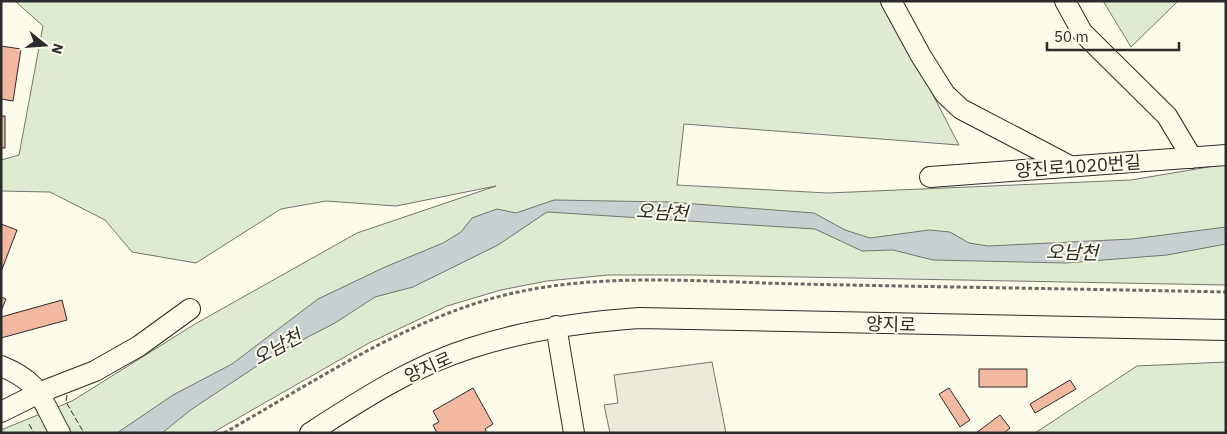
<svg xmlns="http://www.w3.org/2000/svg" width="1227" height="434" viewBox="0 0 1227 434" font-family="'IBM Plex Sans','Noto Sans KR',sans-serif">
  <rect width="100%" height="100%" fill="#fdfbea"/>
  <path fill="#deebd1" stroke="#74746e" d="M15 1H884L959 145 684 124 677 185 828 193 1131 180 1226 164V285L693 275H608L547 281 501 290 447 306 369 343 212 433H1V430L72 401 195 324 357 233 496 186 396 206 326 201 281 209 196 263 132 252 105 220 50 192 1 191V160L19 155 43 26Z
    M1103 1H1178L1131 47Z
    M1226 362V433H1035L1137 366Z"/>
  <path fill="#eceadb" stroke="#74746e" d="M712 362 726 433H610L604 405 618 403 614 375Z"/>
  <path fill="#c7d0d0" stroke="#74746e" d="M554 200 669 202 814 213 845 230 870 238 929 230 950 232 969 243 988 246 1132 239 1226 227V244L1167 255 1066 263 933 260 893 250 862 251 815 229 547 212 498 245 413 287 375 297 335 323 275 354 192 409 162 433H117L173 395 232 364 318 299 385 267 443 243 461 232 472 218 497 209 516 213Z"/>
  <path fill="#f2b8a0" stroke="#2b2b2b" d="M1 46 21 49 13 101 1 99Z
    M1 116H5V148H1Z
    M1 224 17 230 1 272Z
    M1 297 6 299 1 311Z
    M62 300 67 320 1 338V317Z
    M979 369H1027V387H979Z
    M1070 380 1076 389 1035 413 1030 404Z
    M473 388 493 424 485 429 487 433H437L433 425 439 422 433 411Z
    M949 388 970 420 960 427 939 394Z
    M1000 415 1010 428 1004 433H976Z"/>
  <g fill="none" stroke-linecap="round" stroke-linejoin="round">
    <g stroke="#2b2b2b" stroke-width="22">
      <path id="minor" d="M891 1 921 56 945 94 961 109 1068 165
        M1065 1 1082 32 1167 116 1192 158
        M930 177 1226 155
        M556 326 574 433
        M1 366C42 383 40 398 60 433
        M1 412 41 392 95 371 139 346 190 309
        M310 433C361 400 413 366 471 348 526 330 582 322 639 318L1226 330"/>
    </g>
    <path stroke="#6a6964" stroke-width="3" stroke-dasharray="4 2.5" stroke-linecap="butt" d="M224 433C314 382 408 318 509 294 602 272 704 282 799 284 941 287 1084 289 1226 292"/>
    <use href="#minor" stroke="#fdfbea" stroke-width="20"/>
    <path stroke="#2b2b2b" stroke-width="1" stroke-dasharray="6 2.5" stroke-linecap="butt" d="M67 395 66 402 84 433
      M29 424 34 433"/>
  </g>
  <g text-anchor="middle" dominant-baseline="central" stroke-width="4" stroke-linejoin="round" paint-order="stroke">
    <g font-size="18" fill="#2b2b2b" stroke="#fdfbea">
      <text transform="translate(1078 166) rotate(-4)">양진로1020번길</text>
      <text transform="translate(891 324) rotate(1)">양지로</text>
      <text transform="translate(428 367) rotate(-24)">양지로</text>
    </g>
    <g font-size="19" font-style="italic" fill="#2b2b2b" stroke="#fdfbea">
      <text transform="translate(662 212) rotate(3)">오남천</text>
      <text transform="translate(1072 252) rotate(1)">오남천</text>
      <text transform="translate(277 347) rotate(-29)">오남천</text>
    </g>
  </g>
  <rect width="1227" height="434" fill="none" stroke="#2b2b2b" stroke-width="5"/>
  <g transform="translate(45 45) rotate(107)" stroke="#fdfbea" stroke-width="4" paint-order="stroke">
  <path d="M0-4L9 19L0 12L-9 19Z" fill="#2b2b2b"/>
  <text y="-8" font-size="14" font-weight="bold" text-anchor="middle" fill="#2b2b2b">N</text>
  </g>
  <path d="M1047 42v8h132v-8" fill="none" stroke="#2b2b2b" stroke-width="2.5"/>
  <text x="1054" y="42" font-size="15" fill="#2b2b2b" stroke="#fdfbea" stroke-width="4" paint-order="stroke">50 m</text>
</svg>
